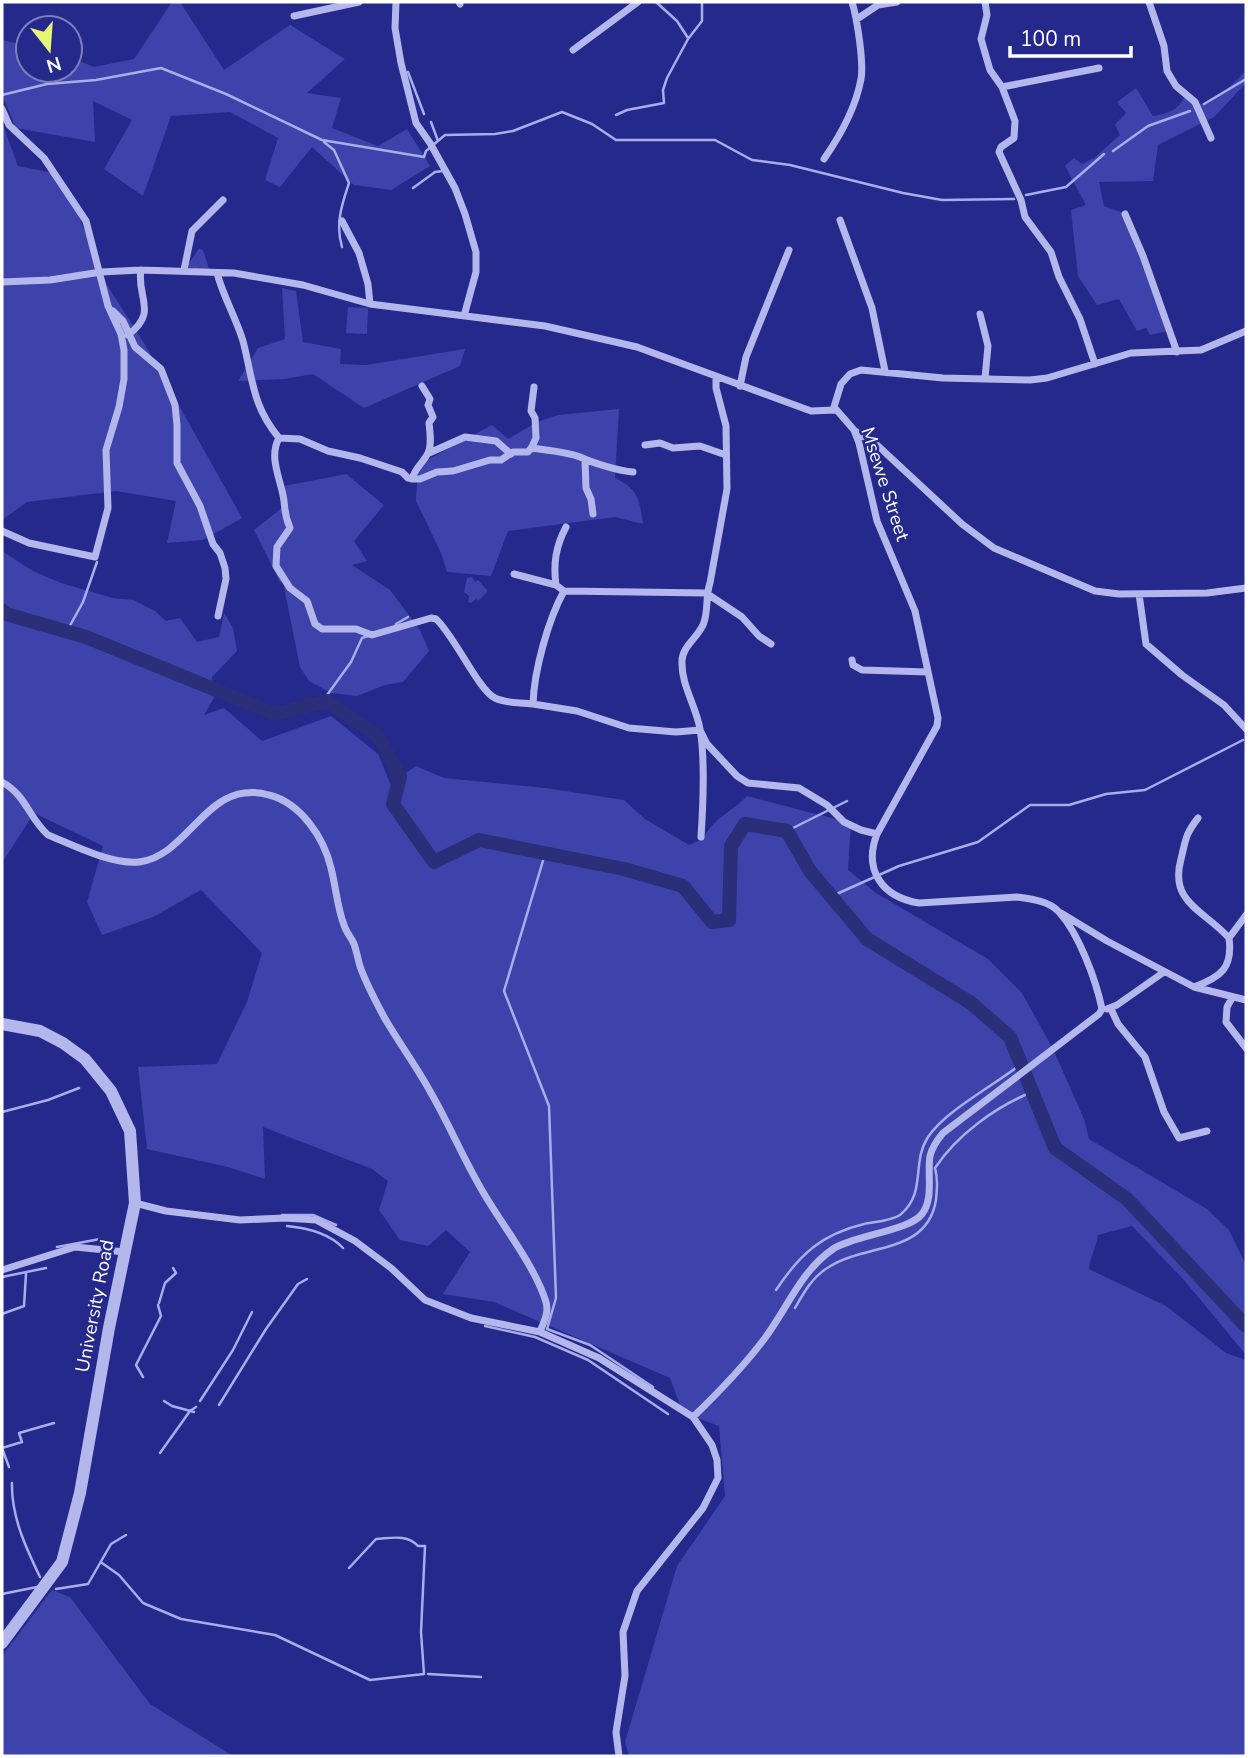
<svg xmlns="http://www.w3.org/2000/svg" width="1248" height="1758" viewBox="0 0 1248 1758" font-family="'Nunito Sans',sans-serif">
  <rect width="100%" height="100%" fill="#25298c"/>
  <path fill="#3d43ab" d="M172 2H180L224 70 290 25 345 59 307 93 341 98 332 128 378 146 407 129 430 166 391 190 354 185 312 147 280 187 265 180 278 138 230 112 171 116 143 196 104 169 132 120 93 101 95 142 16 128 2 95V40L28 46V70H70V57L94 67 134 59Z
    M1246 71V83L1214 117 1158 145 1153 181 1099 182 1104 206 1121 212 1133 235 1167 331 1150 335 1146 328 1137 331 1119 299 1097 305 1078 276 1071 210 1086 205 1065 166 1074 158 1082 164 1094 158 1120 135 1115 124 1126 113 1117 102 1136 88 1153 116C1167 114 1179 110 1184 97L1196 105C1217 101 1231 85 1246 71Z
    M2 122 18 166 48 172 67 187 105 282 144 343 242 518 203 540 167 543 176 501 116 491 27 502 2 520Z
    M199 249 203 250 210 272 186 267Z
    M282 288 296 291 303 342 341 349 340 364 366 365 465 349 460 366 364 408 313 374 285 379 238 381 258 348 285 339Z
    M348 307 368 308 367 334 346 333Z
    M619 409 615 478C639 490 639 498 643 524L615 517 508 531 491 576 447 572 441 553 416 501 418 465 492 425 508 439 537 422 558 415Z
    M346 474 384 505 354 541 367 561 352 565 390 590 420 630 429 651 403 682 385 685 357 696 331 693 309 681 300 667 283 582H280L254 530 283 507 284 486Z
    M2 551 33 571 61 583 113 598 133 600 155 611 166 621 180 618 197 642 219 637 224 613 233 628 237 651 212 677 214 698 204 715 224 708 262 741 331 716 378 754 393 790 397 779 416 766 444 778 545 788 624 800 645 819 689 845 703 839C714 817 731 813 747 796L851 823 848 870 876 893 988 959 1022 993 1053 1049 1084 1119 1089 1139 1207 1209 1229 1230 1246 1265V1355L1184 1280 1132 1226 1098 1235C1096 1248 1090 1257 1089 1269L1166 1306 1226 1353 1246 1360V1756H629L625 1742 677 1566 725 1496 719 1426 683 1413 670 1378 494 1302 443 1294 470 1252 446 1230 428 1246 400 1240 379 1210 388 1181 372 1169 263 1127 265 1179 228 1167 147 1149 138 1067 217 1064 247 1002 262 953 201 890 153 917 102 935 87 902 103 846 34 813 2 863Z
    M472 577 475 582 478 580 488 591 478 601 476 599 471 603 468 602 469 596 464 592 467 578Z
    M52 1590 70 1597 150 1704 233 1756H2V1656Z"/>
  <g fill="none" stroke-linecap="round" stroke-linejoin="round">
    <path stroke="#a8adeb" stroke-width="2.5" d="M656 2 677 21 688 38
      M408 72 424 114
      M2 95 47 84 96 80 161 68 226 94 322 140 424 157 426 151 445 135 495 134 513 131 562 112 592 124 616 140H715L752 160 790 165 903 193 942 200 1014 199
      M1204 104 1246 79
      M616 115 627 110 664 103 663 90 667 78 688 39 702 21V2
      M431 122 438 141
      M324 142 334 150 349 183C342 204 335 224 342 247
      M1113 151 1148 126 1190 111
      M413 188 435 172 443 171
      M1026 195 1066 187 1104 154
      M396 624 408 617
      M67 631 83 602 97 562
      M322 702 351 662 362 638 368 636
      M787 831 847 801
      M545 854 504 991 549 1106 556 1298 547 1329 590 1345 653 1387
      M830 897 899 866 978 842 1030 805H1069L1106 794 1145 790 1243 740
      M2 1112 48 1100 79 1088
      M282 1215H313L336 1225
      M287 1226C308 1228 329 1233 343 1248
      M57 1247 100 1239
      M2 1277 46 1268
      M776 1290C800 1254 822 1234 864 1224 874 1222 891 1221 900 1215 927 1193 911 1163 928 1137 946 1110 995 1085 1021 1064
      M159 1303 165 1283 176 1273 173 1268
      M795 1308C804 1292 813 1276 829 1267 866 1243 927 1255 936 1200 937 1188 938 1180 935 1168 957 1135 995 1107 1032 1092
      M2 1314 24 1306 26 1274
      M485 1326 535 1337 588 1360 668 1414
      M143 1377 136 1365 161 1316 158 1305
      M164 1401 172 1406 194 1412
      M200 1401 233 1350 252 1312
      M219 1405 266 1329 298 1284 307 1279
      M160 1453 190 1411 196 1407
      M9 1467 2 1448 22 1442 19 1433 54 1423
      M12 1483C11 1516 26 1548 40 1577
      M102 1563 119 1575 143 1603 181 1619 275 1635 370 1680 424 1674 421 1632 425 1546H418C407 1534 392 1538 376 1539L349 1568
      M56 1589 88 1584 111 1544 126 1535
      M2 1594 37 1587
      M428 1674 481 1677"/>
    <path stroke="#2b2e79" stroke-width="14" d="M2 610 6 614 86 637 275 714 327 701 378 736 400 777 393 804 434 862 479 840 624 869 683 886 712 922 729 920 731 846 745 824 787 831 810 871 867 939 971 1003 1010 1037 1055 1148 1127 1199 1246 1326"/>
    <path stroke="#b4b7eb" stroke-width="7" d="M396 2 395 28 401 63 416 123 430 143 455 188 465 214 476 252V272L464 316
      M459 2 460 4
      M985 2 987 15 981 39 990 70 1002 87 1015 121 1014 138 1001 147 999 152 1021 200 1025 217 1051 252 1059 277 1080 319 1095 364
      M1149 2 1164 46 1167 71 1176 86 1195 102 1211 138
      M294 16 359 2
      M857 19 878 5 897 2
      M573 50 638 2
      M1002 87 1099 68
      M2 109 9 125 44 158 86 221 108 306 121 334 124 350V379L119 407 106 450 108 508 95 557 29 543 2 531
      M824 159C840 136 856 107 861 79 864 63 857 18 852 2
      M1125 214 1143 256 1177 352
      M840 220 872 308 885 371
      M342 221 359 253 368 284 370 304
      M184 270 192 231 223 200
      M217 273C223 296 236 318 243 341 253 380 252 405 279 438L300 439 328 451 360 458 402 472 408 478 414 479H420L437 472 453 471 490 460H501L513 452H528L531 448C545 450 568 452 580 457 593 463 619 471 633 472
      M2 282 50 280 101 272 141 270 234 273 303 285 370 304 545 326 637 347 811 411 835 410
      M113 311 123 321 135 347 161 369 175 405 177 425V463L200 506 213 544 220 553 225 568 226 579 218 616
      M980 314 988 346 985 378
      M128 335C159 312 136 297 141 270
      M740 386 746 357 789 250
      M855 431 877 445 962 524 994 548 1062 577 1095 591 1119 594 1207 593 1246 588
      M279 438C269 456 279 476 283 495 286 509 283 512 290 528L277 547 276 566 290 588 307 601 315 624 322 629H356L372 635 431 618 436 619C454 635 479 691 495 698 507 704 520 702 533 704
      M645 445 660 443 673 448 700 446 726 455
      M531 449 536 438 535 418 531 411 534 387
      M429 453 465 437 496 441 511 454
      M585 460 586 488 591 499 593 514
      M412 479C415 468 423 463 428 453 432 445 430 432 429 423L433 417 428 405 430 399 422 386
      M514 574 556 585 564 591 706 593 742 617 759 636 771 644
      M556 585C553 563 556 546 566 527
      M564 591C548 620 534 671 533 704L577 711 629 728 676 732 700 730 707 744 737 776 748 783 799 788 827 805 844 822 861 830 877 834
      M1139 594 1146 644 1182 675 1224 705 1246 729
      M852 660 853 665 862 670 928 672
      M2 782C27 796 28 817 48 835 73 845 112 865 139 862 190 856 207 777 269 795 301 803 324 838 331 868 336 887 337 907 344 925 346 932 351 937 354 944 357 952 358 961 361 969 367 985 376 1002 384 1017 399 1043 417 1067 431 1093 450 1126 464 1160 483 1192 502 1225 535 1266 546 1302 549 1313 544 1321 540 1332
      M701 837C703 807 705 758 700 729 696 706 681 685 682 661 682 647 697 638 703 625 709 611 705 597 710 583L727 489 726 426 716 388V378
      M1061 913 1107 941 1194 987 1246 1000
      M1229 938 1246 915
      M1194 987C1221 977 1233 968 1229 938 1204 910 1169 903 1181 859 1186 839 1185 835 1198 818
      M1232 998 1227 1007 1226 1022 1246 1048
      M1107 1009 1117 1005 1164 972
      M1111 1009 1118 1024 1145 1057 1164 1112 1179 1138 1207 1131
      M135 1203 166 1211 240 1220 285 1218 316 1220 355 1241 391 1268 425 1300 471 1318 540 1332 599 1358 693 1417 712 1445 717 1460 718 1478 703 1508 637 1591 623 1632 625 1676 616 1732 619 1756
      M2 1270 75 1247 125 1252
      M693 1417C718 1393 744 1366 765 1338 788 1307 801 1271 833 1249 855 1235 909 1231 922 1214 934 1198 927 1175 930 1156 932 1148 937 1140 943 1133L1099 1014 1102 1009C1096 980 1079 934 1059 912 1049 901 1031 899 1017 897L919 903C882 897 863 870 877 834L937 726 938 718 915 611 877 521 859 443 854 430 834 407 841 384 850 374 861 370 943 378 1030 380 1047 378 1131 353 1201 350 1246 331"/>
    <path stroke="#b4b7eb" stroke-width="12" d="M2 1024 40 1031 63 1043 85 1059 111 1091 130 1131 135 1203 109 1328 80 1493 62 1562 2 1643"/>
  </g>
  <g text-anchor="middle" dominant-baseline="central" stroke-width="5" stroke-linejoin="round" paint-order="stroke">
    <g font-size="19" fill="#fff" stroke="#25298c">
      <text transform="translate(885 484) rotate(72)">Msewe Street</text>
      <text transform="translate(95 1306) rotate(-79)">University Road</text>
    </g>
  </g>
  <rect width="1248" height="1758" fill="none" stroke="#ffffff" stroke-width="7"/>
  <g transform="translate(49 49) rotate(163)"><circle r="33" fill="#25298c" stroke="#7c7fba" stroke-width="2"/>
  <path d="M0-5L12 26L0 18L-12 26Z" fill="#e7f578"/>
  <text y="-10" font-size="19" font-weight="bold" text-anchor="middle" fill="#ffffff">N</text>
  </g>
  <path d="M1010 46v10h121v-10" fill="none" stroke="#ffffff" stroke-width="3.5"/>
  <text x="1020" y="46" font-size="21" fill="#ffffff" stroke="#25298c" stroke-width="5" paint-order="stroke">100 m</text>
</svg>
